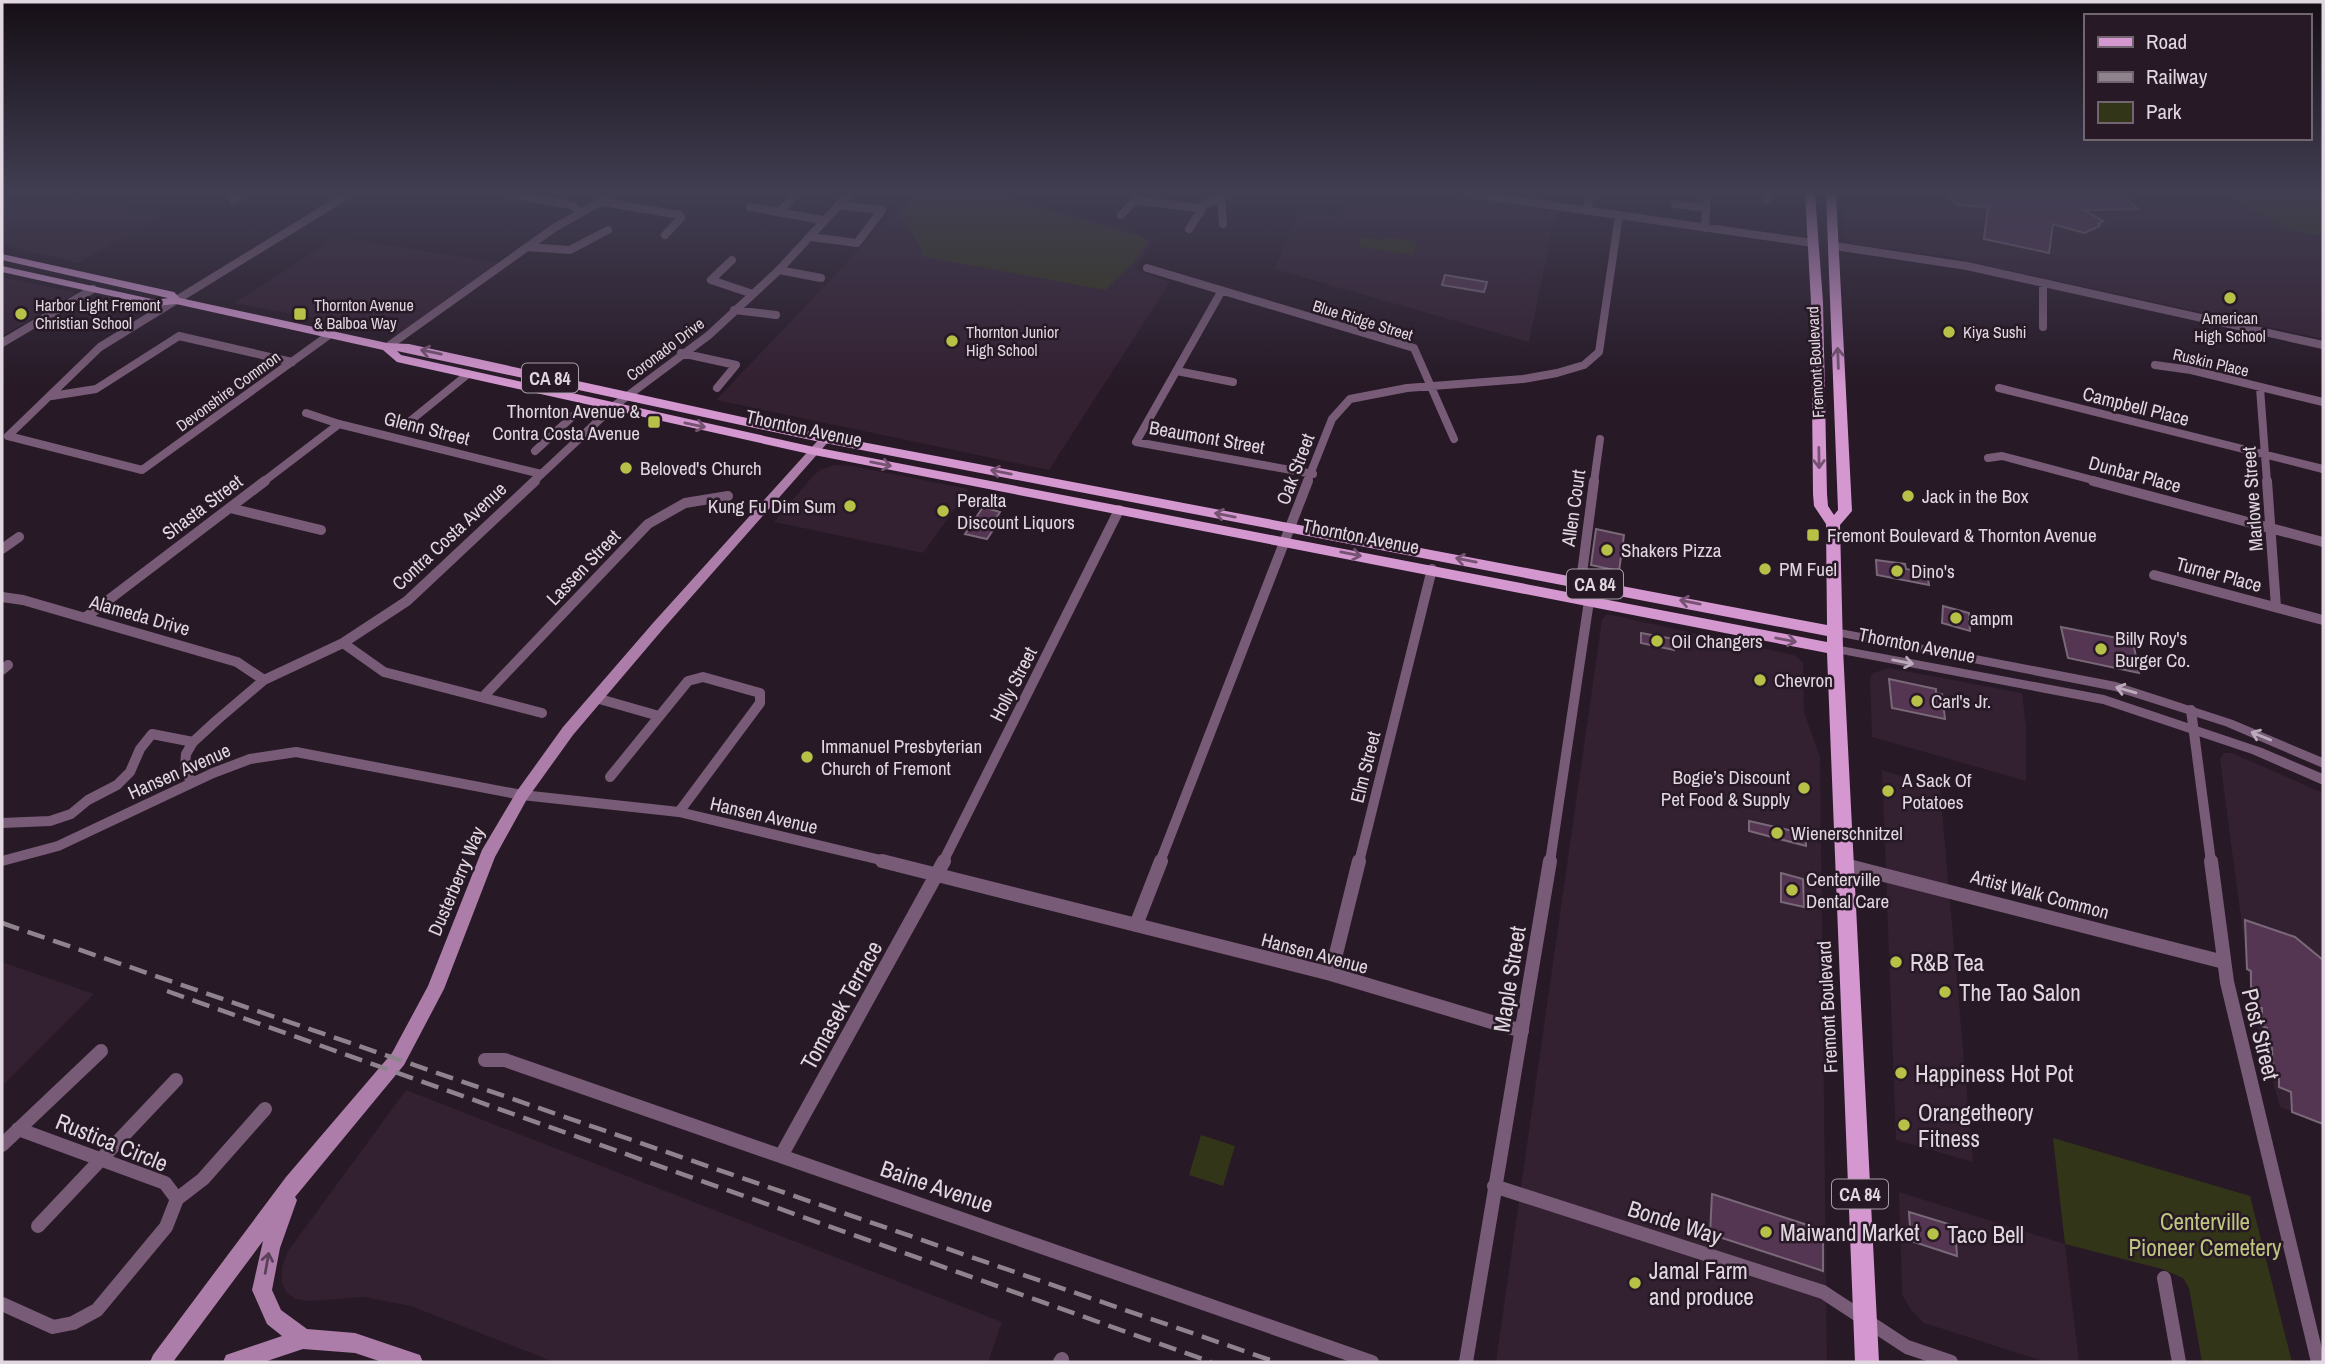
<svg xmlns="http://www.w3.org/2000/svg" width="2325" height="1364" viewBox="0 0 2325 1364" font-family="'Archivo Narrow',sans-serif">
  <rect width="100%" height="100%" fill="#271926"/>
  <path fill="#332031" d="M2 194H73L70 196 163 215 78 263 2 245Z
    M912 194H1000L1156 239 1134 269 1170 282 1049 470 716 400Z
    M1337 194H1440L1556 211 1529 342 1274 269 1300 211 1341 217 1350 198Z
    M1842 194H2323V339L1949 257 1853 244 1846 237Z
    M337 237 500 263 398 334 234 303Z
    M2 277 77 293 2 336Z
    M834 465 852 466 969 489 923 553 774 522 812 477 820 470Z
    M1607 614 1794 655 1803 662 1804 712 1820 757 1827 1362H1496L1602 620Z
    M1889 668 2022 693 2026 727V781L1872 737 1870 679 1873 673Z
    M2223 753H2232L2323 793V1124L2280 1107 2253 1009 2220 760Z
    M1882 770 1940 788 1973 1162 1896 1140Z
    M2 962 94 994 2 1086Z
    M406 1090 1002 1322 988 1362H554L411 1306 364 1297 309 1301 296 1299 287 1293 282 1283V1267L288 1251Z
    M1899 1192 2065 1244 2079 1362H2046L1924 1323 1911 1310 1902 1294Z"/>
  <path fill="#333518" d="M918 194H993L1137 235 1148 242 1133 263 1105 290 921 256 922 252 901 212Z
    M2232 194H2316L2323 199V235C2285 233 2261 216 2232 194Z
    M1362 237 1383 240 1385 237 1418 242 1413 255 1358 247Z
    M1201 1135 1235 1146 1223 1186 1189 1175Z
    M2053 1138 2250 1196 2292 1362H2202L2189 1288 2183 1278 2162 1269 2065 1244Z"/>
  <path fill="#543552" stroke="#796978" stroke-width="2" d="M1946 194H2121L2138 209 2084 210 2103 221 2098 224 2100 226 2084 233 2053 224 2049 253 1984 239 1988 207 1957 205Z
    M1445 275 1487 282 1484 292 1442 285Z
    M983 507 1000 512 993 523 997 524 987 539 965 534Z
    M1596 529 1624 535 1619 571 1591 565Z
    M1876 560 1905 564 1906 569 1927 573 1929 585 1877 575Z
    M1943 606 1969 613 1970 631 1942 623Z
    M2061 627 2133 641 2139 673 2068 658Z
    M1641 633 1674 639V650L1641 643Z
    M1889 679 1936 689V693L1942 694 1945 719 1892 708Z
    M1749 821 1806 834V846L1749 831Z
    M1781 873 1803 879 1804 907 1781 902Z
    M2245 920 2295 937 2323 960V1124L2292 1112 2291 1092 2279 1087V1077L2273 1075 2272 1048 2267 1046V1028L2262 1026V1008L2257 1007 2256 989 2251 987V971L2247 969Z
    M1712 1194 1823 1230V1271L1710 1234Z
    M1909 1212 1955 1226 1957 1256 1911 1241Z"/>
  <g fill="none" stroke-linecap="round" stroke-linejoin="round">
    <path stroke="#785b76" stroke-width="8" d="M509 194 572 205 580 212
      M1221 194 1223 224
      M1472 194 1813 243
      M1766 194V200
      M233 200 245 194
      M603 202 680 215 681 218 665 235
      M1675 204 1706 208
      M750 207 822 220
      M1587 211 1590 194
      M779 212 797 194
      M1121 215 1135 200 1197 208 1220 198
      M1705 228 1707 194
      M1189 229 1201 211 1197 208
      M811 237 857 243 882 210 838 205
      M1835 246 1967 266 2323 345
      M527 247 570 250 608 230
      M732 260 711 280 753 294
      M1147 268 1414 348 1454 439
      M779 270 821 278
      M2043 283V327
      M1221 292 1136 442 1313 474
      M734 310 776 315
      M2 343 93 289
      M387 347 554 228 614 194
      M681 353 736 365 717 388
      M2155 365 2191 370 2323 402
      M1177 371 1233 382
      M1999 388 2323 469
      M2260 388 2267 482
      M52 396 96 389 179 336 292 362
      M306 413 339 424 541 474
      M404 426 468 374
      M556 431 583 437
      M8 436 100 347 349 194
      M8 436 142 470 329 335
      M535 451 573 416
      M1988 458 2002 456 2100 482
      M263 482 339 424
      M533 482 614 406 709 335 779 270 849 194
      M1307 482 1332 419 1350 399 1407 388 1523 379 1557 373 1584 365 1599 352 1619 215
      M1594 482 1600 439"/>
    <path stroke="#785b76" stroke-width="10" d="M2093 481 2323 542
      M2267 481 2276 607
      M230 508 321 530
      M2 549 19 537
      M2154 575 2323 620
      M1581 581 1594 481
      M2 597 23 600 237 662 264 680
      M86 617 265 481
      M343 643 384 672 542 713
      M2 670 8 665
      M483 697 648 524 685 503 728 496
      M596 698 659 716
      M2191 710 2211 862
      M610 777 688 681 703 677 760 693V703L679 812
      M191 783 185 767 186 754 193 742 217 720 264 680 343 643 407 601 535 481
      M2 823 50 821 71 814 88 800 117 785 130 772 140 749 152 734 193 742
      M2 861 58 846 213 773 250 759 296 752 522 795 679 812 889 862
      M943 862 1119 510
      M1160 862 1308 481
      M1359 862 1432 569
      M1550 862 1589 601"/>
    <path stroke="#785b76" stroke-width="14" d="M882 861 1331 974 1522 1031
      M2211 861 2227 982 2318 1362
      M1845 865 2224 962
      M1136 925 1161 861
      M1331 974 1359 861
      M485 1060H505L1372 1362
      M18 1129 165 1183 177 1199
      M2 1145 101 1051
      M781 1156 944 861
      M1494 1186 1823 1292 1907 1347 1951 1362
      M38 1226 176 1080
      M2164 1278 2179 1362
      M2 1304 53 1327 73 1323 97 1310 166 1227 177 1199 203 1179 265 1109
      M1060 1362 1062 1359
      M1466 1362 1550 861"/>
    <path fill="#785b76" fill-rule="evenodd" d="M1835 628 2116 682 2233 720 2323 758V768L2225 726 2115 691 1831 635 1829 632Z
      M1835 645 2104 695 2262 748 2323 774V785L2252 754 2103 704 1831 652 1829 649 1831 646Z"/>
    <path fill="#ac7da9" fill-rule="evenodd" d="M825 436 831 439 829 441 663 629 573 735 527 799 495 857 444 989 404 1065 295 1197 297 1200 280 1248 272 1290 281 1310 307 1329 355 1333 420 1355 423 1362H382L355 1353 303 1349 264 1362H223L226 1355 282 1336 267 1324 252 1290 263 1241 173 1362H150L153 1355 286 1177 392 1053 428 986 482 850 517 791 563 727 653 623 821 437Z"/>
    <path fill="#d497d0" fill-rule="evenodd" d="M1805 194H1815L1823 302 1827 494 1828 506 1834 515 1838 510 1826 194H1836L1852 511 1840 525 1843 649 1879 1362H1855L1827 653 814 455 397 362 383 350 176 304 156 306 2 272V266L156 300 168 298 2 260V254L174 292 180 298 387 343 409 344 825 435 1827 625 1826 524 1814 506 1813 494 1811 302ZM397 351 825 443 1827 636V642L814 447 401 355Z"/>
    <path stroke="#8f838e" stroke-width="4.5" stroke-dasharray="18 9" stroke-linecap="butt" d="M2 923 1276 1362
      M167 991 1211 1362"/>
  </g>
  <defs><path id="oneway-shaft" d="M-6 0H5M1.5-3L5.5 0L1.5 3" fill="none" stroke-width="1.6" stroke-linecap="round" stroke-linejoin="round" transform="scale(1.75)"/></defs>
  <g stroke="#755272">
    <use href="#oneway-shaft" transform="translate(431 352) rotate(-168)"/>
    <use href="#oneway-shaft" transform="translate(1838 358) rotate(-92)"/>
    <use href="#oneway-shaft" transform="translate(695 425) rotate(12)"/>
    <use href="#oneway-shaft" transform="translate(1819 458) rotate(89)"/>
    <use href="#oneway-shaft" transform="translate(881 464) rotate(11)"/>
    <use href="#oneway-shaft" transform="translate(1001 472) rotate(-169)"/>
    <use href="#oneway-shaft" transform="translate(1225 515) rotate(-169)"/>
    <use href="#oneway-shaft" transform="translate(1351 554) rotate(11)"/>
    <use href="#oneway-shaft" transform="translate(1466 560) rotate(-169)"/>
    <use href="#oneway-shaft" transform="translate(1690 602) rotate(-169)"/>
    <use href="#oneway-shaft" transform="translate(1786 640) rotate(11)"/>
  </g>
  <g stroke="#bcacbb">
    <use href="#oneway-shaft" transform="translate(1903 662) rotate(11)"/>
    <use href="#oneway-shaft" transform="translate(2126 690) rotate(-164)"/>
    <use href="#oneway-shaft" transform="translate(2261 736) rotate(-158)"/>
  </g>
  <use stroke="#5c415a" href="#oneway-shaft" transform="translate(267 1263) rotate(-80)"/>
  <linearGradient id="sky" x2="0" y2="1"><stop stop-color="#150e15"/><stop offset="0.5" stop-color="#413e52"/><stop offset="1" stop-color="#413e52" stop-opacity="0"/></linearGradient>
  <rect width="2325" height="385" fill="url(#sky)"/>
  <g fill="#b8c147" stroke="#271926" stroke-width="2.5">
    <circle cx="2230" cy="298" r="7"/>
    <circle cx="21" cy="314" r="7"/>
    <rect x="293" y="307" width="14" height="14" rx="3.5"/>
    <circle cx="1949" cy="332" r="7"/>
    <circle cx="952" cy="341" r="7"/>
    <rect x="647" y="415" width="14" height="14" rx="3.5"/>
    <circle cx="626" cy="468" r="7"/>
    <circle cx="1908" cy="496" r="7"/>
    <circle cx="850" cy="506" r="7"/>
    <circle cx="943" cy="511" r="7"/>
    <rect x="1806" y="528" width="14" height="14" rx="3.5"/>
    <circle cx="1607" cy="550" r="7"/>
    <circle cx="1765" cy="569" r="7"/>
    <circle cx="1897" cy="571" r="7"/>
    <circle cx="1956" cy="618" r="7"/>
    <circle cx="1657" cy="641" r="7"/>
    <circle cx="2101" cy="649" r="7"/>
    <circle cx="1760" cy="680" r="7"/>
    <circle cx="1917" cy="701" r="7"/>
    <circle cx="807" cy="757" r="7"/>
    <circle cx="1804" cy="788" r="7"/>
    <circle cx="1888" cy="791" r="7"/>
    <circle cx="1777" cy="833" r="7"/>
    <circle cx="1792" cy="890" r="7"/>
    <circle cx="1896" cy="962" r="7"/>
    <circle cx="1945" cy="992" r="7"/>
    <circle cx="1901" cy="1073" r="7"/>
    <circle cx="1904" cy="1125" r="7"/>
    <circle cx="1766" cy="1232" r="7"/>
    <circle cx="1933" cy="1234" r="7"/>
    <circle cx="1635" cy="1283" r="7"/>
  </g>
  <g text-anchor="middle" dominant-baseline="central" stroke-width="5" stroke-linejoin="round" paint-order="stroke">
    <g font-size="16" fill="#e1d7e0" stroke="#271926" text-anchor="start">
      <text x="35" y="305">Harbor Light Fremont<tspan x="35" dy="18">Christian School</tspan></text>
      <text x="314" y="305">Thornton Avenue<tspan x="314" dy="18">&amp; Balboa Way</tspan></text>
      <text x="2230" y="318" text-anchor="middle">American<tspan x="2230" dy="18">High School</tspan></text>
      <text x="966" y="332">Thornton Junior<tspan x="966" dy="18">High School</tspan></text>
      <text x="1963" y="332">Kiya Sushi</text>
    </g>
    <g font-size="16" fill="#e1d7e0" stroke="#271926">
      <text transform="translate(1363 320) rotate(17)">Blue Ridge Street</text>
      <text transform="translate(665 349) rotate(-37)">Coronado Drive</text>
      <text transform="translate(1815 362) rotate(-93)">Fremont Boulevard</text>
      <text transform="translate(2211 362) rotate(13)">Ruskin Place</text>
      <text transform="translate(228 391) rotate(-36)">Devonshire Common</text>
    </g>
    <g fill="#271926" stroke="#a99ea8" stroke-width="2">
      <rect x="522" y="363.5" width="56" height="29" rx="5"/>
      <rect x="1567" y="569.5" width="56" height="29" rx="5"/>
      <rect x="1832" y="1179.5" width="56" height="29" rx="5"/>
    </g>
    <g font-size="18" font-weight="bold" fill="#e1d7e0">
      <text x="550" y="378">CA 84</text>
      <text x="1595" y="584">CA 84</text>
      <text x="1860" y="1194">CA 84</text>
    </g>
    <g font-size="19" fill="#e1d7e0" stroke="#271926">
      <text transform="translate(2136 406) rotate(14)">Campbell Place</text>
      <text transform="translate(427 428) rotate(14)">Glenn Street</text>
      <text transform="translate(804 428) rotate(12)">Thornton Avenue</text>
      <text transform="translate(1207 437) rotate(10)">Beaumont Street</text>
      <text transform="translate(1295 469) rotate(-69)">Oak Street</text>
      <text transform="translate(2135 474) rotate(15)">Dunbar Place</text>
      <text transform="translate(2252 499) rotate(-94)">Marlowe Street</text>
      <text transform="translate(202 507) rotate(-37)">Shasta Street</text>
      <text transform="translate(1573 508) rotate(-82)">Allen Court</text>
      <text transform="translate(449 536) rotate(-43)">Contra Costa Avenue</text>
      <text transform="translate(1361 536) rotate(11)">Thornton Avenue</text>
      <text transform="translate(583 567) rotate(-46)">Lassen Street</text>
      <text transform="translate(2219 574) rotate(15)">Turner Place</text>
      <text transform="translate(140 615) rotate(16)">Alameda Drive</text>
      <text transform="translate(1917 645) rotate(11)">Thornton Avenue</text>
      <text transform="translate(1013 684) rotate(-63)">Holly Street</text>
      <text transform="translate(1365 767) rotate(-76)">Elm Street</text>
      <text transform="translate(179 771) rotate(-24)">Hansen Avenue</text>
      <text transform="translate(764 815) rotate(13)">Hansen Avenue</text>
      <text transform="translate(456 881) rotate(-67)">Dusterberry Way</text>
      <text transform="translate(2040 894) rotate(15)">Artist Walk Common</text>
      <text transform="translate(1315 953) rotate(15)">Hansen Avenue</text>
      <text transform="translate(1827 1007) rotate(-93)">Fremont Boulevard</text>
    </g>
    <g font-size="19" fill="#e1d7e0" stroke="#271926" text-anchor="start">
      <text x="640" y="411" text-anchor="end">Thornton Avenue &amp;<tspan x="640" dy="22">Contra Costa Avenue</tspan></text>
      <text x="640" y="468">Beloved's Church</text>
      <text x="1922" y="496">Jack in the Box</text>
      <text x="957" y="500">Peralta<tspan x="957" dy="22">Discount Liquors</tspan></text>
      <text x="836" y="506" text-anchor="end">Kung Fu Dim Sum</text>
      <text x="1827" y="535">Fremont Boulevard &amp; Thornton Avenue</text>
      <text x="1621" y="550">Shakers Pizza</text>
      <text x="1779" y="569">PM Fuel</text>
      <text x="1911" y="571">Dino's</text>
      <text x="1970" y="618">ampm</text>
      <text x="2115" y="638">Billy Roy's<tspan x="2115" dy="22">Burger Co.</tspan></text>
      <text x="1671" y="641">Oil Changers</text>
      <text x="1774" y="680">Chevron</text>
      <text x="1931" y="701">Carl's Jr.</text>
      <text x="821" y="746">Immanuel Presbyterian<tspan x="821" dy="22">Church of Fremont</tspan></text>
      <text x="1790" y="777" text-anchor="end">Bogie’s Discount<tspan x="1790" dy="22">Pet Food &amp; Supply</tspan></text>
      <text x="1902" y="780">A Sack Of<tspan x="1902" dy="22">Potatoes</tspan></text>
      <text x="1791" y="833">Wienerschnitzel</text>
      <text x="1806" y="879">Centerville<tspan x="1806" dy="22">Dental Care</tspan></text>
    </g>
    <g font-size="23" fill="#e1d7e0" stroke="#271926" text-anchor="start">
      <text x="1910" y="962">R&amp;B Tea</text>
      <text x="1959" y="992">The Tao Salon</text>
      <text x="1915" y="1073">Happiness Hot Pot</text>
      <text x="1918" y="1112">Orangetheory<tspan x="1918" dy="26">Fitness</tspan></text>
      <text x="1780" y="1232">Maiwand Market</text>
      <text x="1947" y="1234">Taco Bell</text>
      <text x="1649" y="1270">Jamal Farm<tspan x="1649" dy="26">and produce</tspan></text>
    </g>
    <g font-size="23" fill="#e1d7e0" stroke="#271926">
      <text transform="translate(1509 979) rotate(-81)">Maple Street</text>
      <text transform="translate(841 1005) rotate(-61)">Tomasek Terrace</text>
      <text transform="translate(2261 1034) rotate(76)">Post Street</text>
      <text transform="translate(112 1142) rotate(22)">Rustica Circle</text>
      <text transform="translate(937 1186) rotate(19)">Baine Avenue</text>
      <text transform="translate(1675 1222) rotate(18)">Bonde Way</text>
    </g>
    <g font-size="23" fill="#bec67f" stroke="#271926">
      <text x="2205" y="1221">Centerville<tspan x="2205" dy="26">Pioneer Cemetery</tspan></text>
    </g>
  </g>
  <rect width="2325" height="1364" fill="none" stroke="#e1d7e0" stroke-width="7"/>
  <rect x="2084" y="14" width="228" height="126" fill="#271926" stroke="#716570" stroke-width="2"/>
  <rect x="2098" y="37" width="35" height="10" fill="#d497d0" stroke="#716570" stroke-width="2"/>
  <text x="2146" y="49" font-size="21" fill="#e1d7e0">Road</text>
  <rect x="2098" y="72" width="35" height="10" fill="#8f838e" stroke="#716570" stroke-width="2"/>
  <text x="2146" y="84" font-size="21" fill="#e1d7e0">Railway</text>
  <rect x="2098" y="102" width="35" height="21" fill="#333518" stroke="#716570" stroke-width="2"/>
  <text x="2146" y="119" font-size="21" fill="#e1d7e0">Park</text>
</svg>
